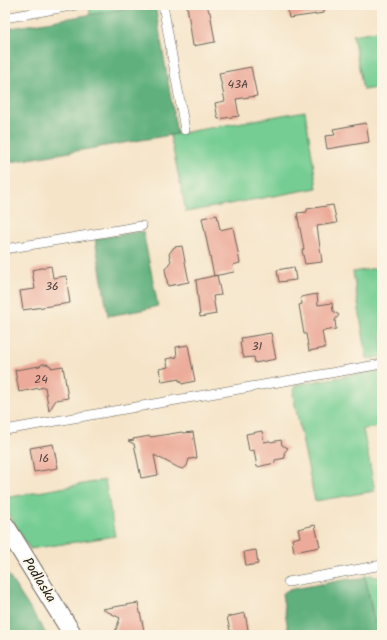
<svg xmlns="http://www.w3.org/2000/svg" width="387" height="640" viewBox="0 0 387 640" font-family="Kalam,sans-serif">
  <rect width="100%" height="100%" fill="#fcf5e5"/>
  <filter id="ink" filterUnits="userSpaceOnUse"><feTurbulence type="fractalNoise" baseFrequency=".025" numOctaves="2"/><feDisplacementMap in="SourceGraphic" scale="8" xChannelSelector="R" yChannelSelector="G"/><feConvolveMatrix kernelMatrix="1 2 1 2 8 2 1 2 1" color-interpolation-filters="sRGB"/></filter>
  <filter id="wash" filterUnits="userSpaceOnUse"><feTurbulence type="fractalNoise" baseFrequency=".012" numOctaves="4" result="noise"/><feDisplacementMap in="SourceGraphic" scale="16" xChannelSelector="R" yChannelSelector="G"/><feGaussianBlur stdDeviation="0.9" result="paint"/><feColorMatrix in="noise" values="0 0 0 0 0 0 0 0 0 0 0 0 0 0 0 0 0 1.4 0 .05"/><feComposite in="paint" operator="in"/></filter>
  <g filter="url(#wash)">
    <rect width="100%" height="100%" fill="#f5e4c8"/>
    <path fill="#74cd93" stroke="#487458" d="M89 5H146L90 15Z
      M382 30V87L363 90 353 35Z
      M305 111 317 188 186 212 170 135Z
      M382 267V357L367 359 353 272Z
      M382 370V427L363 429 375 491 315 501 293 395 295 385Z
      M105 480 115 536 30 549 5 509V498Z
      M371 575 375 577H382V635H377L365 576Z"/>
    <path fill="#5fb07d" stroke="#3e664c" d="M146 5H155L177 134 5 163V29Z
      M143 231 158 306 142 310 108 316 95 239Z
      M5 570 47 635H5Z
      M365 576 377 635H289L282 594 288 590 349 579 352 580 361 579Z"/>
    <g id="blocks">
      <path fill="#ecab9a" d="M187 5H207L209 12H210L215 42 193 46Z
        M287 5H324V13L289 18Z
        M251 67 257 96 236 99 239 116 218 119 215 103 225 101 219 73Z
        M366 123 369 142 327 149 325 136 335 135 333 129Z
        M333 205 337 223 317 226 322 262 305 264 302 250 304 249 297 213 307 212V209Z
        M217 215 220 230 233 227 240 263 233 265 234 272 214 276 202 218Z
        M182 246 189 282 168 286 165 269 171 261 169 254 174 247Z
        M51 266 53 278 66 276 70 303 23 310 20 291 35 289 32 270Z
        M294 267 296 280 279 282 277 270Z
        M217 275 221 295 213 296 216 314 200 317 196 280Z
        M317 294 318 305 332 303 333 311 339 315 335 320 336 329 322 331 325 348 309 351 306 334H304L299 305 302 304 301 297Z
        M271 333 276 359 255 363 254 357 244 358 243 354H242L240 342H242L241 338Z
        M188 345 195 381 182 384 181 381H179V379L162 382 159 369 168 367 166 359 177 357 176 347Z
        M42 364H46L51 366V368L63 366 68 398 56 400 49 411 45 387 19 392 15 370 40 366Z
        M262 431 264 442 270 441 271 442 281 440 282 445 288 448 284 453 285 458 275 460V463L257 467 254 450 249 451 246 434Z
        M182 432 183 433 193 432 197 458 189 459 187 466 183 469 179 468 154 455 158 475 141 478 134 444 128 441 134 440 133 439 150 436 151 437Z
        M53 444 58 468 34 472 30 448Z
        M315 525 320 547 294 552 292 539 300 537 298 529Z
        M256 550 258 564 246 566 244 552Z
        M138 603 145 635H114L120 618 102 609Z
        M245 613 249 635H231L227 617Z"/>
    </g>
  </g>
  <g filter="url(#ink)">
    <use href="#blocks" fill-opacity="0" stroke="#686258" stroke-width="1"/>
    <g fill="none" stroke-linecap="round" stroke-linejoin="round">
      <g stroke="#686258" stroke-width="10">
        <path id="service" d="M163 5 185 130
          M5 18 76 5
          M5 249 142 226
          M5 430 382 364
          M288 582 382 565"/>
      </g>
      <g stroke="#686258" stroke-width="20">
        <path id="minor" d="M5 525 73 635"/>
      </g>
      <use href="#service" stroke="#fff" stroke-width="9"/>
      <use href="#minor" stroke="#fff" stroke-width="18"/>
    </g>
  </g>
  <g text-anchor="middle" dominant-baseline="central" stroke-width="4" stroke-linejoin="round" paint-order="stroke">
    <g font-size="12" fill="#50403c">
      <text x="238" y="84">43A</text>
      <text x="52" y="286">36</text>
      <text x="257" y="346">31</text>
      <text x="41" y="379">24</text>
      <text x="44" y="458">16</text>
    </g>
    <g font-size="14" fill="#1c1c1c" stroke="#fcf5e5">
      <text transform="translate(39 580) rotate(58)">Podlaska</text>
    </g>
  </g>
  <rect width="387" height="640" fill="none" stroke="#fcf5e5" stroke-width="20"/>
</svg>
